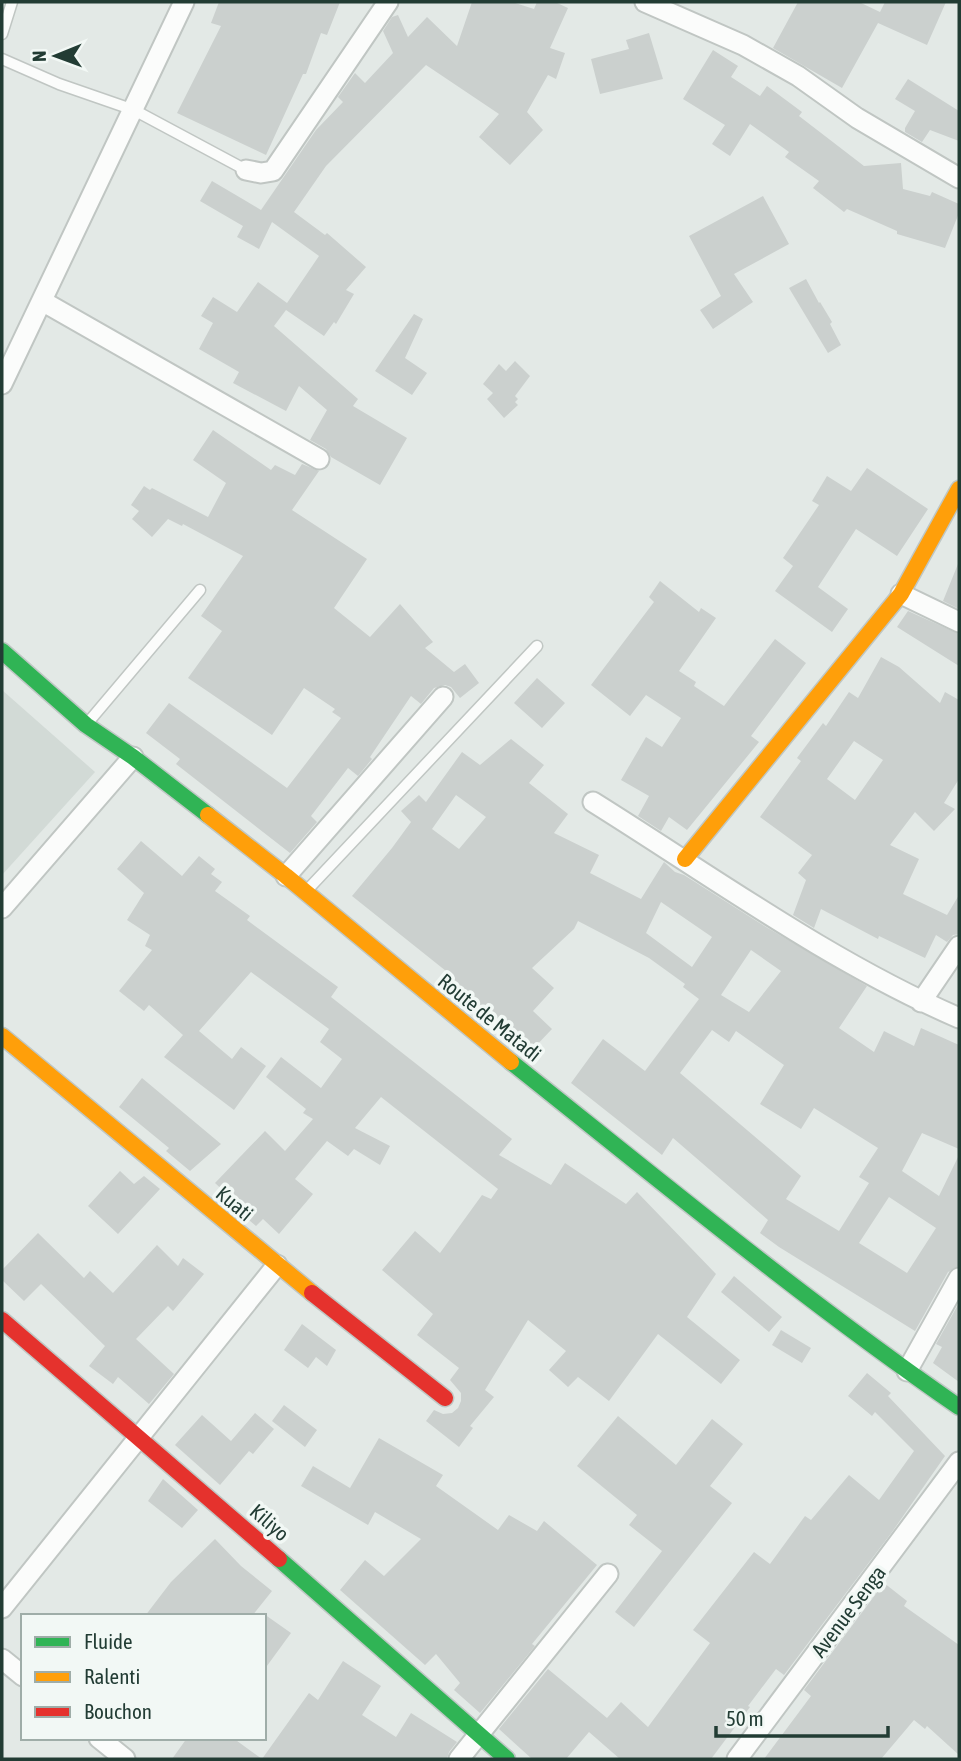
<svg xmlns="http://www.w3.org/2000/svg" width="961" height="1761" viewBox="0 0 961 1761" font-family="'Asap Condensed',sans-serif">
  <rect width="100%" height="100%" fill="#e3e9e6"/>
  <path fill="#d2dad6" d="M2 690 95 772 2 875Z"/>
  <path fill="#cbd0ce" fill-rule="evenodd" d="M219 2H340L327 35 321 33 306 74H303L266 155 177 113 221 26 211 23Z
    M472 2H512L534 9 537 2H555L568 8 550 48 565 53 556 79 548 75 527 112 543 130 510 165 479 137 499 114 426 65 326 166 294 212 325 235 327 233 366 267 346 290 354 294 336 324 334 322 324 336 286 310 274 326 358 399 353 406 407 438 380 485 331 457 326 449 310 440 327 410 299 386 286 411 233 383 239 372 199 349 213 323 201 316 213 297 237 312 258 282 287 303 319 256 272 222 259 249 237 237 243 226 200 201 212 181 246 201 245 203 246 201 261 210 316 130 343 102 338 97 355 73 365 83 393 53 383 31 392 17 398 15 408 37 427 17 457 46Z
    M798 2H859L880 12 885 2H946L927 45 878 23 842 88 773 48Z
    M649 33 663 79 600 94 591 59 629 49 626 40Z
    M713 50 738 66 731 77 760 96 767 86 802 112 799 116 864 166 901 163 903 189 930 196 932 192 959 204V213L945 248 897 234V231L847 209 844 212 813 188 819 181 785 157 789 152 750 124 730 156 712 144 725 125 683 99Z
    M908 79 959 111V141L930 130 922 142 905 132V128L915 111 895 99Z
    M763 196 789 244 734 274 753 302 713 329 700 310 721 296 689 236Z
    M806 279 819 303 820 302 832 322 830 324 841 345 828 353 789 288Z
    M414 314 423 319 405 358 427 373 412 395 375 371Z
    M515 361 530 376 515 396 518 399 515 402 518 405 504 418 487 399 493 393 483 384 499 364 506 371Z
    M213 430 271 470 275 465 295 475 302 464 319 471 292 510 367 559 334 608 370 637 400 604 433 642 425 648 454 672 465 664 479 683 460 698 451 687 445 685 434 688 421 704 411 696 370 757 372 759 358 776 348 768 311 816 317 822 290 853 176 764 180 759 146 733 169 703 287 788 341 718 332 712 335 709 304 688 272 735 188 678 222 631 201 616 243 556 183 524 182 526 168 519 152 537 132 519 139 511 131 505 144 486 150 490 152 488 208 517 226 483 193 460Z
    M867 468 928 509 897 556 856 529 818 587 848 609 832 632 775 591 793 566 783 558 819 505 812 501 827 476 851 491Z
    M958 564H959V609L943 601Z
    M660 581 699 612 701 608 716 618 679 671 696 682 694 686 724 706 775 639 806 663 751 736 759 742 687 830 669 817 661 831 638 816 649 796 621 780 646 737 662 747 681 718 646 695 630 716 591 685 654 602 649 597Z
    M908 611 959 634V666L897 627Z
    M881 657 899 667 940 703 945 692 959 700V779L944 803 955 809 934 831 915 812 890 845 919 859 903 894 947 915 959 895V934L953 935 947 942 936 935 925 958 879 936 878 939 821 909 814 928 793 915 806 880 798 873 812 855 760 817 801 761 797 758 823 723 826 726 849 692 858 698ZM854 741 883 760 855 800 827 779Z
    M537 678 565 703 542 728 514 703Z
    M511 739 544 765 529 783 568 814 554 833 599 855 590 873 641 899 664 862 675 872 684 875 766 927 867 986 839 1028 874 1052 884 1031 914 1046 921 1028 959 1045V1149L922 1133 902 1171 939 1196 959 1155V1266L948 1272 915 1331 779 1247 760 1233 768 1220 673 1138 662 1155 571 1083 603 1039 645 1071 699 999 683 987 685 984 649 958 578 921 574 929 532 968 554 988 533 1011 552 1029 531 1051 446 981 451 975 352 896 392 848 411 822 401 811 419 795 426 802 462 752 480 765ZM456 795 486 817 459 849 432 829ZM661 902 712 937 692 967 646 933ZM751 950 781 971 749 1012 721 995ZM712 1030 729 1042 736 1031 784 1065 760 1104 801 1129 814 1108 878 1148 859 1177 869 1183 839 1231 786 1199 801 1176 680 1073ZM889 1197 936 1228 907 1273 859 1243Z
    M141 841 182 876 199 856 215 869 211 874 222 882 215 891 250 916 247 920 338 987 331 997 512 1139 499 1155 551 1185 565 1163 626 1204 637 1192 716 1274 687 1317 740 1360 721 1384 658 1334 609 1401 578 1377 568 1387 549 1370 566 1351 528 1320 485 1390 494 1397 470 1426 473 1428 459 1447 426 1421 434 1410 443 1414 452 1413 458 1408 461 1401V1393L450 1380 459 1368 417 1335 433 1314 382 1270 415 1231 440 1253 482 1195 491 1199 498 1189 381 1097 355 1128 390 1146 380 1165 354 1149 348 1156 327 1141 295 1179 313 1194 279 1234 263 1219 256 1226 243 1215 246 1212 215 1183 265 1131 285 1151 313 1119 303 1113 306 1109 266 1077 281 1057 321 1088 342 1059 320 1042 329 1029 251 972 199 1031 232 1059 241 1047 266 1066 234 1110 164 1057 183 1035 149 1005 144 1011 119 991 152 950 145 946 150 935 127 920 144 893 117 869Z
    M142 1078 221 1144 190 1171 166 1151 169 1148 119 1107Z
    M120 1171 134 1184 144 1176 160 1189 118 1234 88 1206Z
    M38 1233 84 1278 90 1271 113 1293 157 1245 178 1266 183 1258 204 1274 173 1311 168 1306 136 1339 174 1374 149 1404 118 1377 113 1384 89 1366 105 1346 41 1284 24 1301 2 1280V1270Z
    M734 1276 782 1317 769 1332 721 1292Z
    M959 1303V1382L933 1363 942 1347 936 1344Z
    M302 1324 336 1350 327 1366 316 1357 308 1368 284 1350Z
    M781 1330 811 1348 802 1363 772 1345Z
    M867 1373 891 1393 888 1396 945 1456 892 1532 784 1675 776 1669 748 1706 750 1707 711 1759H620L589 1732 566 1759H532L499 1729 548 1669 607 1718 621 1702 648 1727 710 1643 693 1630 754 1552 770 1564 805 1516 811 1520 849 1475 879 1500 914 1451 875 1412 872 1416 848 1396Z
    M284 1405 317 1430 305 1447 272 1421Z
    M255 1413 274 1429 253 1454 249 1451 220 1485 175 1445 202 1415 231 1441Z
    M618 1416 676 1465 712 1419 743 1444 710 1486 732 1503 634 1627 615 1612 662 1551 629 1525 637 1515 577 1466Z
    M379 1438 443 1475 436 1486 498 1530 509 1515 537 1531 544 1521 597 1565 532 1644 535 1646 480 1713 454 1690 460 1683 436 1654 425 1665 340 1590 365 1560 384 1576 421 1539 375 1512 368 1525 301 1486 313 1466 350 1488Z
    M163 1479 198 1510 182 1528 148 1501Z
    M215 1539 241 1566 272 1591 252 1616H145L171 1582Z
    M884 1583 907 1601 904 1606 959 1645V1755L927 1726 925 1729 914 1720 881 1759H764L811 1696 804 1690Z
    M264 1614 291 1633 264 1670Z
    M343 1661 381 1686 362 1715 396 1737 411 1713 457 1742 449 1752 447 1759H262L309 1693 318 1700Z
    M187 1738H233L262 1759H172Z"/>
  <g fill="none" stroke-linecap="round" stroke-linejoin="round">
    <g stroke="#c0c6c3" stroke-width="13">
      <path id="lane" d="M2 34 12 2
        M2 59 59 84 134 110 246 170
        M91 719 200 590
        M311 886 537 646"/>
    </g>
    <g stroke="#c0c6c3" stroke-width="23">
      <path id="street" d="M645 2 743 45 798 76 857 118 959 178
        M246 170 261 173 273 171 388 2
        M42 301 319 459
        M2 384 184 2
        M901 594 959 622
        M593 802C713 877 830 962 959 1018
        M286 876 443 697
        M2 908 133 757
        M921 1002 959 946
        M907 1371 959 1278
        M2 1608 277 1265
        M2 1659 23 1676
        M99 1738 125 1759
        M459 1759 608 1574
        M737 1759 959 1462"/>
    </g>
    <g stroke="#bfc7c4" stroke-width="19">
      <path id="fast" d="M2 651 86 725 133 757 208 815
        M511 1062C658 1179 804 1300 959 1407
        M279 1559 507 1759"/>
    </g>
    <g stroke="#bfc7c4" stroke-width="19">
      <path id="slow" d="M208 815 286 876 511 1062
        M685 859 901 594 959 489
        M2 1036 312 1293"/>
    </g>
    <g stroke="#bfc7c4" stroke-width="19">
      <path id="jam" d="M312 1293 445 1398
        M2 1320 279 1559"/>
    </g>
    <use href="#lane" stroke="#fbfcfb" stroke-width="10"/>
    <use href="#street" stroke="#fbfcfb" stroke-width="19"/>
    <use href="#fast" stroke="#30b455" stroke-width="16"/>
    <use href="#slow" stroke="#ff9f0a" stroke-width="16"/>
    <use href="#jam" stroke="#e5322d" stroke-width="16"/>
  </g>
  <g text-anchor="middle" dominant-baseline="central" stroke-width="7" stroke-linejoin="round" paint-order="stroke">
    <g font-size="21" fill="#223c34" stroke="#f2f8f5">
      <text transform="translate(490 1017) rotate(39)">Route de Matadi</text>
      <text transform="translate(235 1203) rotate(40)">Kuati</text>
      <text transform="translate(270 1522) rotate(41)">Kiliyo</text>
      <text transform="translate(848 1611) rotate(-53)">Avenue Senga</text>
    </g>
  </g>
  <rect width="961" height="1761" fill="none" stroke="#223c34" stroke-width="7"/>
  <rect x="21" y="1614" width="245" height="126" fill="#f2f8f5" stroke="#9fada8" stroke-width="2"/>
  <rect x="35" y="1637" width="35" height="10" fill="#30b455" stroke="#9fada8" stroke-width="2"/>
  <text x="84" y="1649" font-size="21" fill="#223c34">Fluide</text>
  <rect x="35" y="1672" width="35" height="10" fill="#ff9f0a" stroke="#9fada8" stroke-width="2"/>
  <text x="84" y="1684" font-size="21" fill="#223c34">Ralenti</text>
  <rect x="35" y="1707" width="35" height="10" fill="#e5322d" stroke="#9fada8" stroke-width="2"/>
  <text x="84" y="1719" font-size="21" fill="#223c34">Bouchon</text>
  <g transform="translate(56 56) rotate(269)" stroke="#f2f8f5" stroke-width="5" paint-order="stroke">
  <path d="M0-5L12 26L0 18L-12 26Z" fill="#223c34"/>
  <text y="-10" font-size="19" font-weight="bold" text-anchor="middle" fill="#223c34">N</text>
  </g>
  <path d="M716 1726v10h172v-10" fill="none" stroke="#223c34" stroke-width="3.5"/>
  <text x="726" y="1726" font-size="21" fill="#223c34" stroke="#f2f8f5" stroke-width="5" paint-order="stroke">50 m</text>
</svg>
